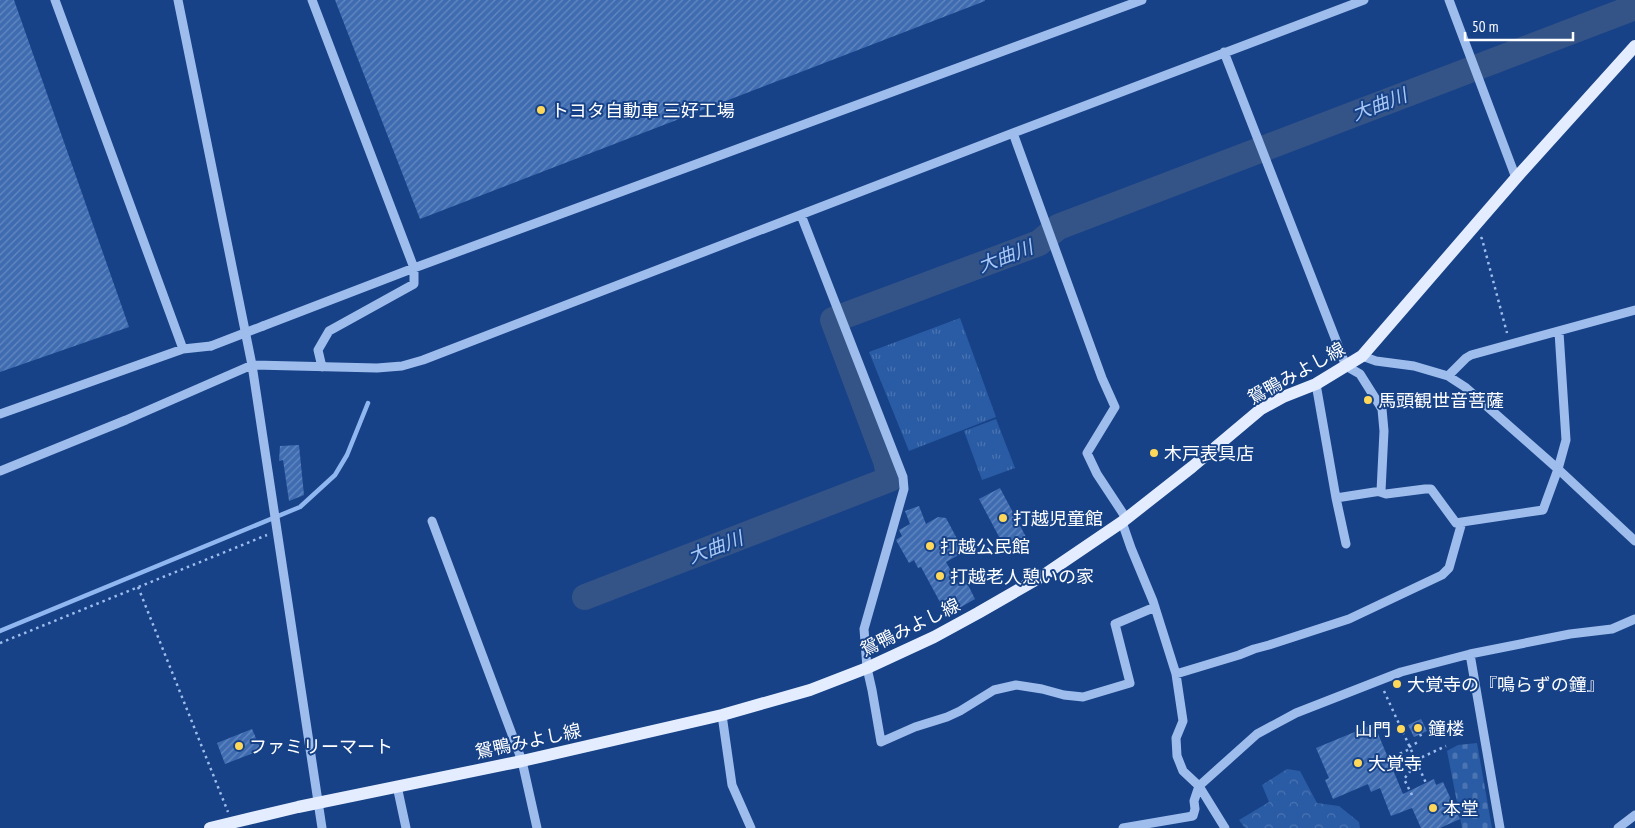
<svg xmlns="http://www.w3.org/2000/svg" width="1635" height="828" viewBox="0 0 1635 828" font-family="'PT Sans Narrow','Noto Sans JP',sans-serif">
  <defs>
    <pattern id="forest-crowns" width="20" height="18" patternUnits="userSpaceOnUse" patternTransform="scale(1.25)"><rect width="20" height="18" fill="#2a5ba5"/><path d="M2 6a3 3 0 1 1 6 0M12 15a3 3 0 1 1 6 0" fill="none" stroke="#4a74b2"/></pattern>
    <pattern id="cemetery-stones" width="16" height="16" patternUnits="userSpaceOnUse" patternTransform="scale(1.25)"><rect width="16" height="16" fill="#2a5ba5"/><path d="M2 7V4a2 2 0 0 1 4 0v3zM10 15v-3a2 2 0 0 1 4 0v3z" fill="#4a74b2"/></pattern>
    <pattern id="park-tufts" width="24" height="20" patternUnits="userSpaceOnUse" patternTransform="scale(1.25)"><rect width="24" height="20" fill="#2a5ba5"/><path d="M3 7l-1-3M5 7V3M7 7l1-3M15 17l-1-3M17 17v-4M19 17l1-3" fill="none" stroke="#4a74b2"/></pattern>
    <pattern id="building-hatch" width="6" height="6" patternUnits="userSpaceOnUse" patternTransform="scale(1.25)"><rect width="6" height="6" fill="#3f6cb1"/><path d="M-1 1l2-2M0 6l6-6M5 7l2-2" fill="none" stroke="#6589c1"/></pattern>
  </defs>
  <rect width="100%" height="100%" fill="#174287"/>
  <path fill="url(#forest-crowns)" d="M1287 769 1300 771 1317 803 1339 806 1359 822 1360 828H1245L1239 820 1269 802 1262 785Z"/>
  <path fill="url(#cemetery-stones)" d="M1477 743 1492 828H1462L1447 751 1458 745Z"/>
  <path fill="url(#park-tufts)" d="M960 318 996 417 909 451 869 352Z
    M996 419 1015 468 982 480 964 431Z"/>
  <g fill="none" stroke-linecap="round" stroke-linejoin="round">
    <path stroke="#90b7f0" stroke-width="4.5" d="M0 631 300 507 335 475 347 455 368 403"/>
    <path stroke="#345487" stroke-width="26" d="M585 597 890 479 886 461 833 320 1039 243 1058 227 1635 7"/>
  </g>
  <path fill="url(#building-hatch)" d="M0 0H14L129 327 0 372Z
    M335 0H985V1L420 219Z
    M299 445 304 495 289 501 283 460 279 461 280 446Z
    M1000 488 1026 537 1005 548 979 499Z
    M919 506 926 524 938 517 946 518 964 552 946 562 959 585 966 581 975 599 947 615 921 567 918 568 914 560 909 563 896 540 902 536 899 530 910 524 905 511Z
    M1421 719 1427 731 1414 737 1408 725Z
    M1374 724 1403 794 1434 779 1436 785 1443 782 1460 819 1440 828H1421L1412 808 1391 816 1380 788 1371 792 1368 784 1333 799 1325 780 1329 778 1316 748Z
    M252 729 261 750 225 764 217 743Z"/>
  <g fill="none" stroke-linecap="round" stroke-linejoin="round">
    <path stroke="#9ebded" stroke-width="2.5" stroke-dasharray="2.5 4" stroke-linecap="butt" d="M1481 237 1482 239 1507 333
      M138 587 228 812
      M0 643 267 535
      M1384 691 1400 726
      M1403 732 1426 783
      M1420 734 1422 738
      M1409 747 1420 741
      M1388 759 1410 749
      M1416 760 1446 746
      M1412 795 1404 779 1412 769 1418 765"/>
    <path stroke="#9ebded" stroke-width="9" d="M55 0 183 349
      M178 0 252 365 322 828
      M312 0 414 268V284L329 331 318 350 322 367
      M1449 0 1516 178
      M1224 52 1346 366 1360 374 1382 409 1384 431 1381 491 1336 498
      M1013 133 1102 378 1115 407 1087 453 1097 474 1126 518
      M801 215 903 477 904 489 864 629 867 668 872 690 881 742 915 727 947 717 960 711 994 690 1016 685 1042 689 1064 695 1083 697 1130 683 1115 624 1155 607
      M263 326 414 268 1142 0
      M1362 356 1376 361 1414 366 1448 376 1465 387 1558 469 1635 541
      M1448 376 1466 358 1471 355 1635 310
      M1316 384 1336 498 1346 544
      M0 414 183 349 211 346
      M0 471 126 420 252 365 377 368 402 366 423 360 1013 133 1364 0
      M1380 492 1386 494 1425 489H1431L1456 523 1462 522
      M432 521 522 761 537 828
      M1122 522 1131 548 1153 601 1176 674 1183 721 1176 738 1177 756 1183 771 1199 786 1225 828
      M1470 654 1500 828
      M1176 674 1239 655 1254 649 1269 645 1349 619 1442 575 1449 568 1462 522 1543 510 1558 469 1566 440 1559 332
      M722 715 732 785 751 828
      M397 786 406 828
      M1123 828 1193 816 1195 809 1194 801 1199 786 1257 734 1296 713 1401 672 1470 654 1570 634 1612 629 1635 619
      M1618 828 1635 815"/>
    <path stroke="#e4edff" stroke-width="12" d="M210 828 298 807 522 761 722 715 810 690 867 668 934 637 978 613 1044 575 1122 522 1192 467 1261 409 1283 397 1316 384 1362 356 1516 178 1635 46"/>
    <path stroke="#9ebded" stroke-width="9" d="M211 346 263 326"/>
  </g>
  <g fill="#ffd85a" stroke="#174287" stroke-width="2">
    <circle cx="541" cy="110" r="5"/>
    <circle cx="1368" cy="400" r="5"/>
    <circle cx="1154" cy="453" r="5"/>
    <circle cx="1003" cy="518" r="5"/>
    <circle cx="930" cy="546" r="5"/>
    <circle cx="940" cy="576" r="5"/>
    <circle cx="1397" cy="684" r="5"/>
    <circle cx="1418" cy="728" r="5"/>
    <circle cx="1401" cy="729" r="5"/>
    <circle cx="239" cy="746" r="5"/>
    <circle cx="1358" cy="763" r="5"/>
    <circle cx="1433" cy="808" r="5"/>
  </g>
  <g text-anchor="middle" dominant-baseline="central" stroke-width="4" stroke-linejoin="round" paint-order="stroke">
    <g font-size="18" fill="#fff" stroke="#174287" text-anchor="start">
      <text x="551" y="110">トヨタ自動車 三好工場</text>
      <text x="1378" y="400">馬頭観世音菩薩</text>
      <text x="1164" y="453">木戸表具店</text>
      <text x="1013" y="518">打越児童館</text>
      <text x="940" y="546">打越公民館</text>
      <text x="950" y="576">打越老人憩いの家</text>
      <text x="1407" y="684">大覚寺の『鳴らずの鐘』</text>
      <text x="1428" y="728">鐘楼</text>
      <text x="1391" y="729" text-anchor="end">山門</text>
      <text x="249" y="746">ファミリーマート</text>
      <text x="1368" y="763">大覚寺</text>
      <text x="1443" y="808">本堂</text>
    </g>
    <g font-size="18" fill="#fff" stroke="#174287">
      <text transform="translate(1296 373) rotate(-29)">鴛鴨みよし線</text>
      <text transform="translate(910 627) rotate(-26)">鴛鴨みよし線</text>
      <text transform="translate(528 741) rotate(-12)">鴛鴨みよし線</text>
    </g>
    <g font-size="19" font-style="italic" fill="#a9c8f5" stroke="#174287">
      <text transform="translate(1379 104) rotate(-21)">大曲川</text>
      <text transform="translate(1005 256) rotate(-21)">大曲川</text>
      <text transform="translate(715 547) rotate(-21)">大曲川</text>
    </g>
  </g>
  <path d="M1465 32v8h108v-8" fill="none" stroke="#ffffff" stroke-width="2.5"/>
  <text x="1472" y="32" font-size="15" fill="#ffffff" stroke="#174287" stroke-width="4" paint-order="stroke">50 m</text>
</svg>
